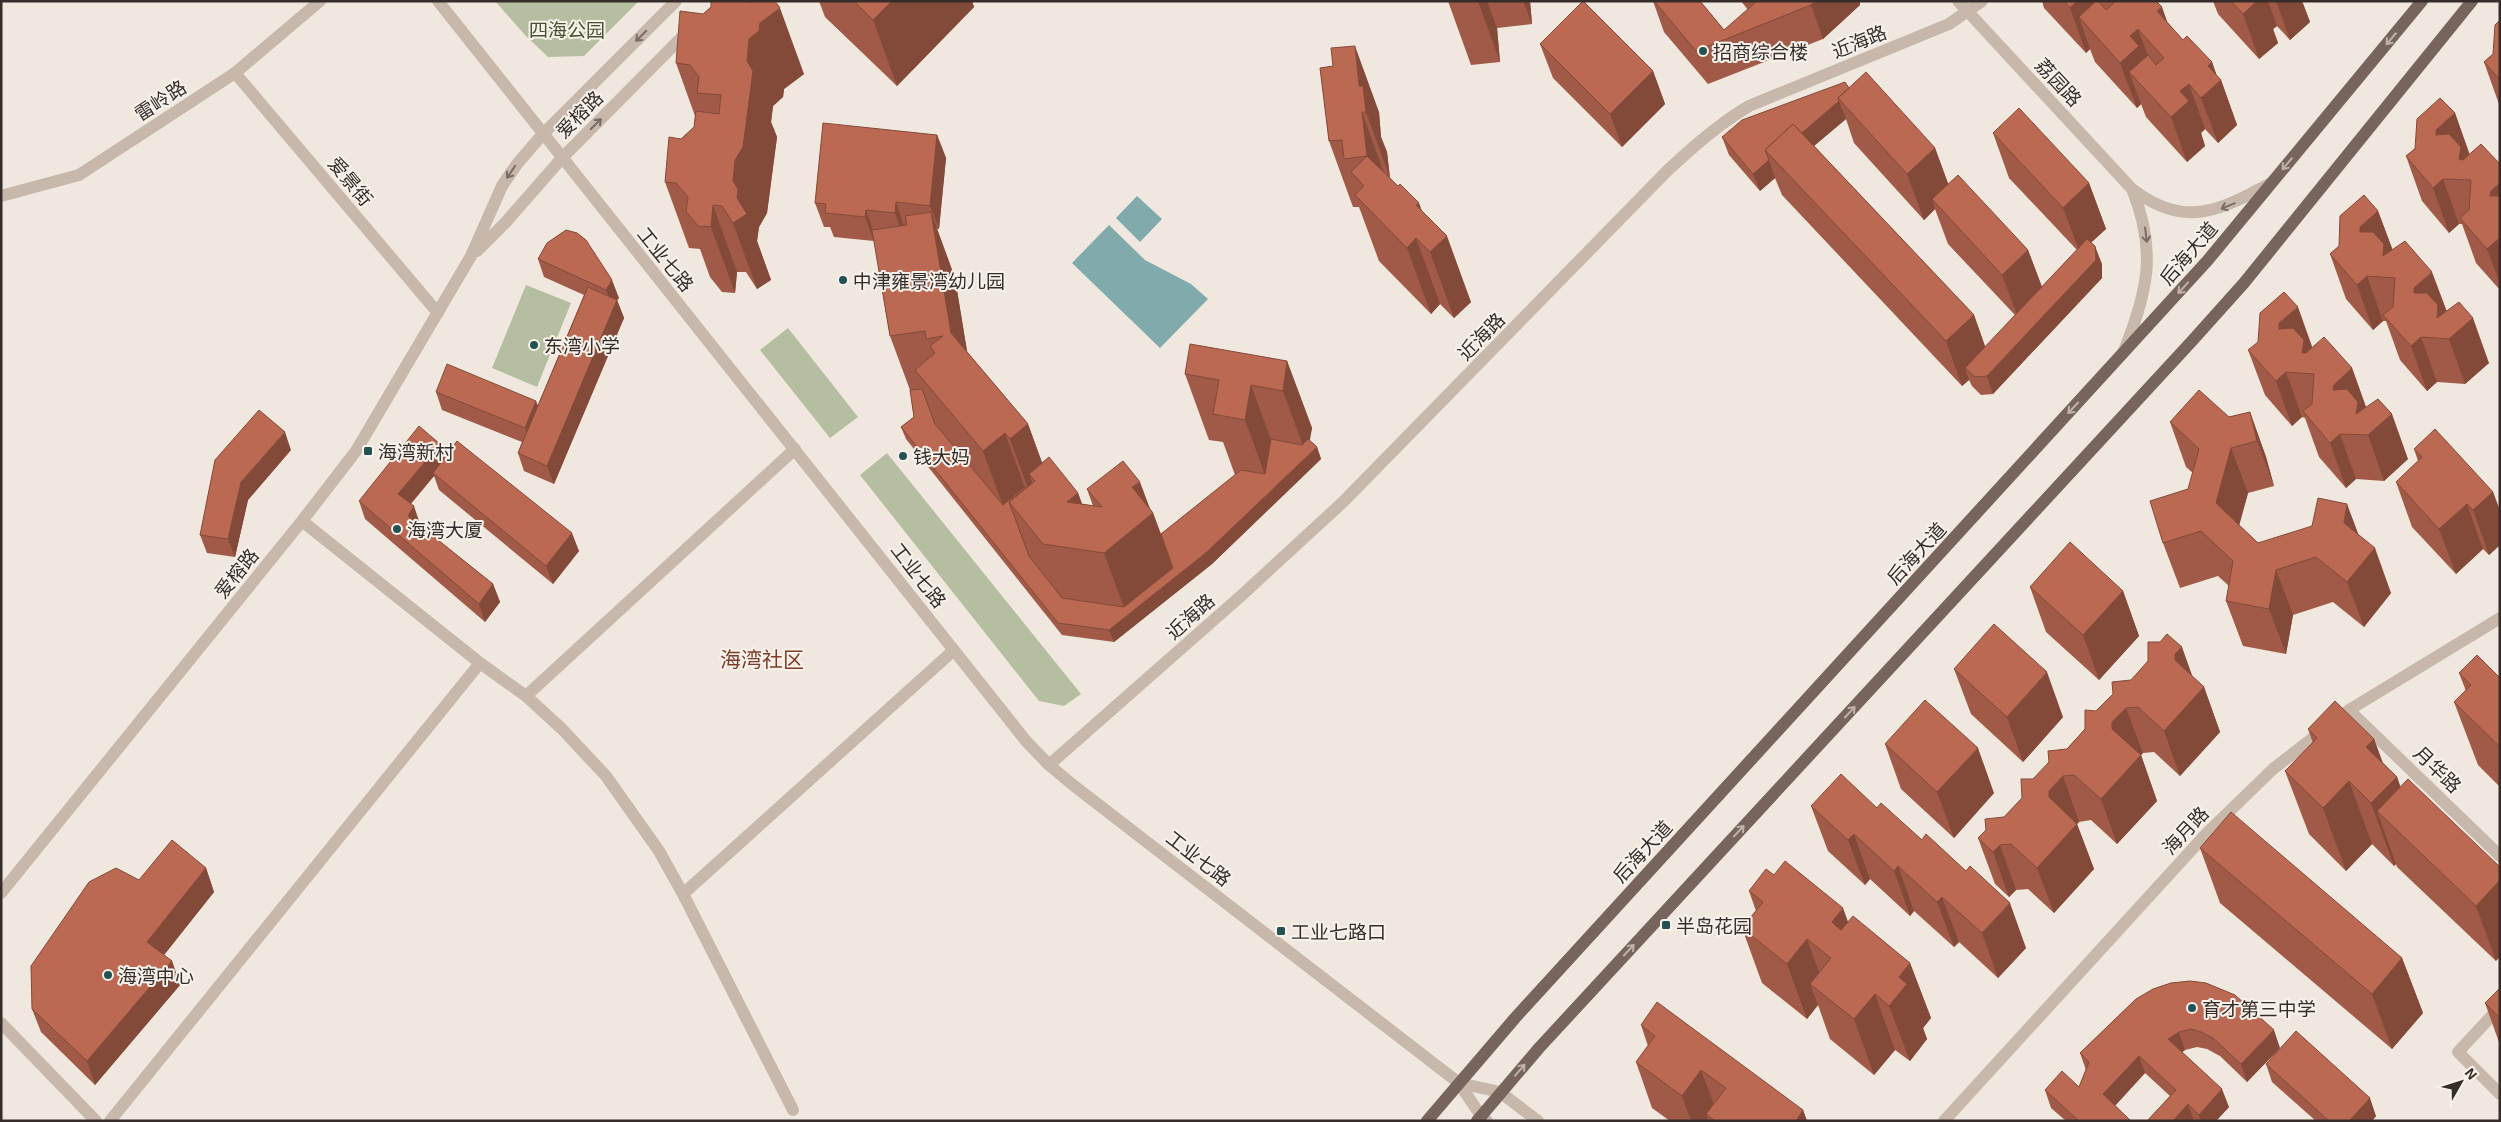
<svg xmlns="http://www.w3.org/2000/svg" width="2501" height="1122" viewBox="0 0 2501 1122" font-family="'Exo 2','Noto Sans SC',sans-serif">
  <rect width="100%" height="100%" fill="#f0e8df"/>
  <path fill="#b5bea0" d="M495 1H639L584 56 548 57 525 35Z
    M526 285 571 303 537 387 492 368Z
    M788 328 858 417 830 438 760 350Z
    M887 453 1081 694 1064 706 1039 701 860 475Z"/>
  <path fill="#80aaab" d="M1137 196 1162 219 1140 242 1116 218Z
    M1109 225 1145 260 1191 284 1208 299 1160 348 1072 263Z"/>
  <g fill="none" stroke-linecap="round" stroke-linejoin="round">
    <path stroke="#c8b8ab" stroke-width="12" d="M438 1 1026 741 1049 765 1073 785 1459 1083 1481 1116 1487 1121
      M1958 1 2132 189C2185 229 2219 211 2271 183
      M235 73 438 313
      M1 196 79 175 235 73 320 1
      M477 251 505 223 562 158 690 29
      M2124 351C2148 291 2157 250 2132 189
      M302 521 480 663 526 696 562 729 606 776 659 851 683 894 793 1110
      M526 696 795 449
      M2349 710 2500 856
      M1049 765 1242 595 1343 502 1668 170C1694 146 1719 124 1749 106L1949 24 1982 1
      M1 893 302 521 356 451 471 256 502 186 517 164 542 135 676 1
      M683 894 954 650
      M2500 1007 2458 1052 2500 1094
      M1 1023 96 1121
      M1459 1083 1500 1092 1538 1121
      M110 1121 480 663
      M1944 1121 2207 833 2273 769 2349 710 2500 618"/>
    <path stroke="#77645c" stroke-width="12" d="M1427 1121 1515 1018 2208 260 2422 1
      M1477 1121 1539 1048 2192 341 2244 283 2472 1"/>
  </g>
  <path fill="#a15a47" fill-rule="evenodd" d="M819 1H972L974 7 897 86 825 17Z
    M1448 1H1530L1532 24 1497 28 1500 62 1471 65Z
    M1653 1H1700L1724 30 1748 10 1741 1H1860V5L1823 39 1708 84 1664 32Z
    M2042 1H2156L2167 22 2183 40 2212 62 2217 77 2221 80 2237 125 2218 143 2205 129 2201 133 2205 146 2187 162 2146 117 2141 104 2137 108 2095 62 2090 49 2086 53 2044 8Z
    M2213 1H2302L2310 22 2290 40 2277 26 2273 29 2278 43 2259 59 2218 14Z
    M750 3 804 74 784 89 783 97 773 106 771 122 777 137 767 213 759 227 757 241 771 280 757 289 746 272H737L735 293 722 292 710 277 700 249 689 248 665 182 681 139 694 127 695 116 676 63 703 14Z
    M2500 20V107L2484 62 2493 54Z
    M1540 44 1653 71 1665 104 1622 147 1553 78Z
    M1320 68 1379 112 1381 137 1387 152 1390 178 1421 211 1471 302 1454 318 1440 304 1431 314 1379 261 1359 207H1353L1329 141Z
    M1849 88 1935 148 1948 184 2028 250 2042 287 2077 250 2009 178 1993 133 2089 183 2106 229 2091 242 2102 264V278L1993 394 1981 395 1972 386 1969 380 1962 386 1782 195 1775 178 1760 191 1729 155 1722 137ZM1846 119 1854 143 1924 220 1935 209 1948 244 2015 315 1985 347 1974 315 1814 146Z
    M2455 113 2469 154 2500 164V290L2476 263 2462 224H2459L2449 233 2422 201 2406 156Z
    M937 135 946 158 939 229H937L955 278 967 352 1028 424 1042 463 1078 493 1082 504 1093 506 1087 489 1151 510 1153 513 1161 534 1235 475 1223 442 1209 440 1185 374 1287 361 1312 428 1309 440 1317 447 1321 459 1212 564 1114 642 1062 635 906 439 901 427 914 417 910 390 890 336 874 239V241L834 237 830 227H824L815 203Z
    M2378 211 2392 249 2447 311 2489 363 2465 384 2437 382 2427 391 2400 360 2386 321H2383L2373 330 2346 299 2330 254Z
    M547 243 619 298 617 300 624 318 554 484 524 471 518 453 522 442 442 410 436 392 538 405 584 295 544 277 538 259Z
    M2312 348 2352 368 2366 407 2408 459 2384 481 2356 479 2346 488 2319 457 2305 418 2302 417 2292 426 2265 395 2248 350Z
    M2250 412 2266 457 2274 486 2248 493 2239 525 2258 543 2359 535 2391 593 2364 627 2333 602 2293 615 2286 654 2243 646 2226 601 2229 586 2218 576 2180 588 2163 543 2188 489 2193 473 2186 467 2170 422 2229 417Z
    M2414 449 2493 492 2500 511V545L2489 555 2483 549 2456 574 2412 527 2396 482 2418 461Z
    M291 450 248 500 235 557 207 553 200 535Z
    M444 457 579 551 553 584 439 490 434 476 411 504 420 524 419 525 493 584 500 602 485 622 365 519 359 501Z
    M2030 587 2123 591 2139 636 2099 680 2046 632Z
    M1954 669 2063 717 2023 762 1971 714Z
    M2459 673 2500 678V787L2478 765 2454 702 2466 691Z
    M2193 677 2204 687 2220 732 2180 776 2154 752 2143 753 2141 755 2157 801 2117 844 2091 820 2079 822 2077 824 2094 869 2054 913 2028 889 2016 890 2009 897 1995 884 1978 838 2004 817 2022 798 2033 779 2067 749 2085 729 2096 711Z
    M2308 729 2374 739 2383 763 2397 777 2400 787 2500 867 2496 961 2397 867 2396 864 2394 866 2372 844 2346 871 2309 834 2285 771 2313 743Z
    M1885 744 1994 793 1954 838 1901 789Z
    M1811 806 2026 948 1998 978 1959 942 1954 947 1914 911 1910 916 1870 879 1865 885 1828 851Z
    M2200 848 2402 958 2423 1013 2392 1049 2220 903Z
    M206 868 214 892 164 955 172 961 180 985 95 1085 41 1032 32 1009 139 880Z
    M1774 875 1848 922 1910 963 1931 1018 1923 1028 1927 1039 1910 1061 1895 1050 1874 1075 1830 1039 1818 1005 1807 1019 1762 983 1742 928 1756 911 1749 891Z
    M2500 988V1045L2485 1003Z
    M2136 999 2280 1048 2247 1082 2220 1056 2207 1049 2197 1047 2185 1050 2182 1052 2229 1107 2216 1121H2147L2170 1096 2145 1073 2115 1106 2131 1121H2066L2051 1108 2045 1090 2079 1087 2086 1070 2080 1053Z
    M1641 1025 1803 1110 1807 1121H1670L1652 1108 1636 1062 1648 1046Z
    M2266 1064 2376 1116 2372 1121H2316L2272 1082Z"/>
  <path fill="#834a39" d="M892 1H972L974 7 897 86 873 20Z
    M1478 1H1487L1497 28 1500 62Z
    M1523 1H1530L1532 24Z
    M1815 1H1860V5L1823 39 1811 5Z
    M2077 1H2097L2079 17 2090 49 2086 53 2070 8Z
    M2257 1H2268L2277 26 2273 29 2278 43 2259 59 2243 14Z
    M2276 1H2302L2310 22 2290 40Z
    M2162 7 2178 52 2157 11Z
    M780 8 804 74 784 89 783 97 773 106 771 122 777 137 767 213 759 227 757 241 771 280 757 289 733 223 737 198 733 181 749 39 760 23Z
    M2138 29 2155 74 2129 72 2141 104 2137 108 2120 63 2130 36Z
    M1355 46 1379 112 1381 137 1387 152 1390 178 1366 112 1359 86Z
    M2212 62 2219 82 2221 80 2237 125 2218 143 2201 98 2208 66Z
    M1653 71 1665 104 1622 147 1610 114Z
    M2189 84 2205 129 2201 133 2205 146 2187 162 2171 117 2180 91Z
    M1839 101 1846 119 1784 171 1772 158Z
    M1362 112 1386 179 1367 156Z
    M2455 113 2471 158V180L2453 175V180L2436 135V130Z
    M937 135 946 158 939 229 930 206Z
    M1935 148 1952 194 1932 199 1935 209 1924 220 1907 174Z
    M1769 160 1775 178 1760 191 1753 174Z
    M2443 179 2459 224 2449 233 2433 188Z
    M2089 183 2106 229 2080 253 2063 208Z
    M2500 183V222L2490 196 2491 191Z
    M896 202 904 226 903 236 895 213Z
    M1419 203 1435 247 1447 236 1471 302 1454 318 1430 252 1416 205Z
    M713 205 737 272 735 293 711 227Z
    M866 210 874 233V241L865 217Z
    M2378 211 2395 256V278L2376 272V277L2360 232V227Z
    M931 212 955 278 975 399 951 333Z
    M1416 238 1440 304 1431 314 1407 248Z
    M2497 240 2500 247V284L2487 249Z
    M2095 246 2102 264V278L1993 394 1987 376Z
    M2028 250 2045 295 2019 320 2002 275Z
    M2432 272 2449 317 2473 318 2489 363 2465 384 2449 339 2431 333V338L2414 293V288Z
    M2367 276 2383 321 2373 330 2357 285Z
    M612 280 619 298 617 300 624 318 554 484 547 466 613 308 606 290Z
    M2298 307 2314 352V374L2296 369V374L2279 329V323Z
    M1974 315 1990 360 1965 368 1969 380 1962 386 1946 341Z
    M2421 337 2437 382 2427 391 2411 346Z
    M1287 361 1312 428 1307 457 1317 447 1321 459 1212 564 1114 642 1109 630 1127 616 1104 553 1132 487 1140 482 1152 514 1153 513 1176 577 1307 457 1283 391Z
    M2352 368 2368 413 2392 414 2408 459 2384 481 2368 435 2333 390 2334 385Z
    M2286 372 2302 417 2292 426 2276 381Z
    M1251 385 1275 451 1269 486 1245 420Z
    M536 401 543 418 532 446 525 428Z
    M2250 412 2266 457 2274 486 2257 441Z
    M1028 424 1052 490 1035 481 1029 474 1039 501 1034 505 1010 439Z
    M285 432 291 450 248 500 235 557 228 539 241 482Z
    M1005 433 1029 499 1009 502 1007 517 983 451Z
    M2340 434 2356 479 2346 488 2330 443Z
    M440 444 446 462 433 473 434 476 404 511 398 494Z
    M2231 448 2248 493 2233 548 2216 503Z
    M2493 492 2500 511V545L2489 555 2473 510Z
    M1078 493 1100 552 1067 502Z
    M2347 504 2364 549 2375 548 2391 593 2364 627 2347 582 2344 523Z
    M2467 504 2483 549 2456 574 2439 529Z
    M414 506 420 524 414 533 408 516Z
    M572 533 579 551 553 584 546 566Z
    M2276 570 2293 615 2286 654 2269 609Z
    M493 584 500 602 485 622 479 604Z
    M2123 591 2139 636 2099 680 2083 635Z
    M2182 647 2198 692 2204 687 2220 732 2180 776 2164 731 2175 660V654Z
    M2047 672 2063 717 2023 762 2007 717Z
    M2126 708 2143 753 2128 768 2141 755 2157 801 2117 844 2101 799 2112 729V722Z
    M2374 739 2390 784 2397 777 2420 840 2377 811 2396 864 2394 866 2371 803 2366 747Z
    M1978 748 1994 793 1954 838 1937 792Z
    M2063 776 2079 822 2065 836 2077 824 2094 869 2054 913 2037 868 2049 797V791Z
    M2349 781 2372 844 2346 871 2323 808Z
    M1854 834 1870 879 1865 885 1848 840Z
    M2000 845 2016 890 2009 897 1993 852Z
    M1898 866 1914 911 1910 916 1894 871Z
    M206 868 214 892 156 965 147 942Z
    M2500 880V957L2496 961 2476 906Z
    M1942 897 1959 942 1954 947 1937 902Z
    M2010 903 2026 948 1998 978 1982 933Z
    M1843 908 1863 963 1832 922Z
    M1807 939 1827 994 1810 984 1818 1005 1807 1019 1787 964Z
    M2402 958 2423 1013 2392 1049 2372 994Z
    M172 961 180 985 95 1085 87 1061Z
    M1910 963 1931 1018 1923 1028 1927 1039 1910 1061 1889 1006 1899 977Z
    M1875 994 1895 1050 1874 1075 1854 1019Z
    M2274 1030 2280 1048 2247 1082 2241 1064Z
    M2179 1032 2185 1050 2175 1057 2168 1039Z
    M2139 1056 2145 1073 2109 1112 2103 1094Z
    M1701 1070 1718 1115 1706 1114 1709 1121H1691L1682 1096Z
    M2222 1089 2229 1107 2216 1121H2201L2199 1115Z
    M2370 1098 2376 1116 2372 1121H2349Z
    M2188 1104 2194 1121H2173Z
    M1803 1110 1807 1121H1796Z"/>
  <path fill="#bb6952" stroke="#834a39" d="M711 1H749L750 3 752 1H775L780 8 760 23 759 31 749 39 747 61 753 71 743 147 735 160 733 181 738 189 737 198 747 214 733 223 722 206 713 205 711 227 698 226 686 211 688 197 676 183 665 182 669 137 681 139 694 127 696 111 719 114 721 95 697 93 699 77 690 65 676 63 680 11 703 14 711 7Z
    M854 1H892L873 20Z
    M1583 1 1653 71 1610 114 1540 44Z
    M1654 1H1700L1724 30 1757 1H1815L1811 5 1696 51Z
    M2064 1H2077L2070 8Z
    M2096 1H2098L2106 10 2114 3 2112 1H2156L2162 7 2157 11 2183 40 2187 36 2212 62 2208 66 2221 80 2201 98 2189 84 2180 91 2189 101 2171 117 2129 72 2148 55 2156 65 2164 58 2138 29 2130 36 2139 46 2120 63 2079 17Z
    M2231 1H2257L2243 14Z
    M2500 20V80L2484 62 2493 54 2495 25Z
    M1355 46 1359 86H1363L1366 112H1362L1367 156 1344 159 1342 140 1329 141 1320 68 1333 66 1331 48Z
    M1866 72 1935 148 1907 174 1838 98Z
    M1845 82 1849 88 1838 98 1839 101 1802 133 1793 124 1765 150 1769 160 1753 174 1722 137 1742 120Z
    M2440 98 2455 113 2436 130V135L2449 134 2461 147 2459 159 2463 160 2481 144 2500 164V183L2491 191 2490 196H2500V240H2497L2487 249 2460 218 2469 210 2471 180 2443 179 2433 188 2406 156 2415 149 2417 119Z
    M2019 108 2089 183 2063 208 1993 133Z
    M823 123 937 135 930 206 896 202 895 213 866 210 865 217 825 213 826 204 815 203Z
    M1793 124 1974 315 1946 341 1765 150Z
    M1367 156 1398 186 1400 184 1419 203 1416 205 1447 236 1430 252 1416 238 1407 248 1355 195 1364 186 1351 172Z
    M1958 175 2028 250 2002 275 1932 199Z
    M2364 195 2378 211 2360 227V232H2373L2384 244 2383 256 2405 241 2432 272 2414 288V293H2427L2438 305 2437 318 2459 302 2473 318 2449 339 2421 337 2411 346 2383 315 2393 307 2395 278 2367 276 2357 285 2330 254 2339 246 2340 216Z
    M931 212 951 333 1028 424 1010 439 1005 433 983 451 915 370 935 353 930 346 943 336 926 339 925 331 890 336 872 230 907 225 905 216Z
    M566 230 577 233 586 240 612 280 606 290 538 259 547 243Z
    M2087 239 2095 246 2096 260 1987 376 1975 377 1965 368Z
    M588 287 617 300 547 466 518 453Z
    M2284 292 2298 307 2279 323V329L2293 328 2304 340 2302 353H2306L2324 337 2352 368 2334 385 2333 390 2347 389 2358 402 2356 414 2378 399 2392 414 2368 435 2340 434 2330 443 2303 411 2312 404 2314 374 2286 372 2276 381 2248 350 2258 342 2260 313Z
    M1190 344 1287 361 1283 391 1251 385 1245 420 1213 414 1219 380 1185 374Z
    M447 364 536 401 525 428 436 392Z
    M922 389 935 424 1003 505 1025 487 1026 488 1009 502 1029 556 1062 598 1124 607 1173 568 1161 534 1241 470 1265 474 1271 439 1302 445 1308 439 1317 447 1207 552 1109 630 1058 623 901 427 914 417 910 390Z
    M2199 390 2229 417 2250 412 2257 441 2231 448 2216 503 2258 543 2312 526 2318 498 2347 504 2344 523 2375 548 2347 582 2316 557 2276 570 2269 609 2226 601 2233 561 2201 531 2163 543 2150 501 2188 489 2199 449 2170 422Z
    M259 410 285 432 241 482 228 539 200 535 215 460Z
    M419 426 440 444 398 494 414 506 408 516 493 584 479 604 359 501Z
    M2435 429 2493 492 2473 510 2467 504 2439 529 2396 482 2422 457 2414 449Z
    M457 441 572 533 546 566 433 473Z
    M1049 457 1078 493 1067 502 1102 507 1087 489 1123 461 1140 482 1132 487 1153 513 1104 553 1043 544 1009 502 1035 481 1029 474Z
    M2070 542 2123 591 2083 635 2030 587Z
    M1994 624 2047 672 2007 717 1954 669Z
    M2167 634 2182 647 2175 654V660L2204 687 2164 731 2138 707 2126 708 2112 722V729L2141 755 2101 799 2074 775 2063 776 2049 791V797L2077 824 2037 868 2011 844 2000 845 1993 852 1978 838 1986 830 1985 819 2004 817 2022 798 2021 779H2033L2049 762 2048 751 2067 749 2085 729V710L2096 711 2113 694 2112 682 2131 680 2148 661V642H2160Z
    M2477 655 2500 678V747L2454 702 2471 685 2459 673Z
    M1925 700 1978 748 1937 792 1885 744Z
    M2335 701 2374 739 2366 747 2397 777 2371 803 2349 781 2323 808 2285 771 2317 738 2308 729Z
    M1841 774 1877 808 1881 803 1922 840 1926 834 1966 871 1970 866 2010 903 1982 933 1942 897 1937 902 1898 866 1894 871 1854 834 1848 840 1811 806Z
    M2408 779 2500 867V880L2476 906 2377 811Z
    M2231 812 2402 958 2372 994 2200 848Z
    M172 840 206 868 147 942 172 961 87 1061 32 1009 31 966 89 882 116 868 139 880Z
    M1785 861 1843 908 1832 922 1836 926 1841 930 1853 916 1910 963 1899 977 1907 984 1889 1006 1875 994 1854 1019 1810 984 1831 958 1807 939 1787 964 1742 928 1763 902 1749 891 1766 869 1774 875Z
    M2190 981 2206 983 2235 995 2274 1030 2241 1064 2213 1038 2201 1032 2191 1029 2179 1032 2168 1039 2222 1089 2199 1115 2188 1104 2173 1121H2147L2176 1090 2139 1056 2103 1094 2131 1121H2079L2045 1090 2062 1071 2079 1087 2089 1062 2080 1053 2136 999 2153 989 2171 983Z
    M2500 988V1018L2485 1003Z
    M1657 1002 1803 1110 1796 1121H1715L1706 1114 1726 1088 1701 1070 1682 1096 1636 1062 1655 1036 1641 1025Z
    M2296 1031 2370 1098 2349 1121H2329L2266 1064Z"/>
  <defs><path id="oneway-shaft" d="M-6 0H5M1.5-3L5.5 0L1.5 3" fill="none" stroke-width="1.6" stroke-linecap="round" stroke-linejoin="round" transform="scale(1.25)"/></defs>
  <g stroke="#786c64">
    <use href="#oneway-shaft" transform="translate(641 36) rotate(135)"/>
    <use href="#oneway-shaft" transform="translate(596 124) rotate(-45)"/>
    <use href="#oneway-shaft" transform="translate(511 172) rotate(124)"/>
    <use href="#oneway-shaft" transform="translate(2228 206) rotate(158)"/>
    <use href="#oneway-shaft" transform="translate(2146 235) rotate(83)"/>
  </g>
  <g stroke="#beb2ab">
    <use href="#oneway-shaft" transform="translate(2391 39) rotate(130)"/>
    <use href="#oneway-shaft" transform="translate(2287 164) rotate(130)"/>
    <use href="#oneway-shaft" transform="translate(2183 288) rotate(132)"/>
    <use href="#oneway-shaft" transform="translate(2073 408) rotate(133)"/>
    <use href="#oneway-shaft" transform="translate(1850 712) rotate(-47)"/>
    <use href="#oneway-shaft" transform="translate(1739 831) rotate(-47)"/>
    <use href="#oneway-shaft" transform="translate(1629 950) rotate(-47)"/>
    <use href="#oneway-shaft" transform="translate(1520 1070) rotate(-49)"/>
  </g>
  <g fill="#235254" stroke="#f8f2eb" stroke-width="2">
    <circle cx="1703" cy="51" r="5"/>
    <circle cx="843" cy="280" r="5"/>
    <circle cx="534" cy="345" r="5"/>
    <rect x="363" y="446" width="10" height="10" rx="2.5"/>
    <circle cx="903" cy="456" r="5"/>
    <circle cx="397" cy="529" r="5"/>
    <rect x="1661" y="920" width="10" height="10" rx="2.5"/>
    <rect x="1276" y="926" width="10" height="10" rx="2.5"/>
    <circle cx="108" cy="975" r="5"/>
    <circle cx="2192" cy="1008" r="5"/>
  </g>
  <g text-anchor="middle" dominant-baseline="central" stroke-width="4" stroke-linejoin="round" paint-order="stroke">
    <g font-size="19" fill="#465230" stroke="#f8f2eb">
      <text x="567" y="29">四海公园</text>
    </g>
    <g font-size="19" fill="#362d2a" stroke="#f8f2eb">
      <text transform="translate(1859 41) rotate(-22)">近海路</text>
      <text transform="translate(2059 82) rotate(47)">荔园路</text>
      <text transform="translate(160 100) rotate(-33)">雷岭路</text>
      <text transform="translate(579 114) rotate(-45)">爱榕路</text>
      <text transform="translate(351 181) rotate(50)">爱景街</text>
      <text transform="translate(2188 253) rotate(-49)">后海大道</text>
      <text transform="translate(666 259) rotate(51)">工业七路</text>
      <text transform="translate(1481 336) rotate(-46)">近海路</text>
      <text transform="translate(1916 553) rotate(-47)">后海大道</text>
      <text transform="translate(236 573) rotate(-51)">爱榕路</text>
      <text transform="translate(919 575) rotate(52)">工业七路</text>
      <text transform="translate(1190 616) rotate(-42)">近海路</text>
      <text transform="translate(2438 769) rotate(44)">月华路</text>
      <text transform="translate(2185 830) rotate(-47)">海月路</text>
      <text transform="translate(1642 851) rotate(-47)">后海大道</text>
      <text transform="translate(1199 858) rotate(38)">工业七路</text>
    </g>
    <g font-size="19" fill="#362d2a" stroke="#f8f2eb" text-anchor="start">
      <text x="1713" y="51">招商综合楼</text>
      <text x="853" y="280">中津雍景湾幼儿园</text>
      <text x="544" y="345">东湾小学</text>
      <text x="378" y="451">海湾新村</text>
      <text x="913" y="456">钱大妈</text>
      <text x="407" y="529">海湾大厦</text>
      <text x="1676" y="925">半岛花园</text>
      <text x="1291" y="931">工业七路口</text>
      <text x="118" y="975">海湾中心</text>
      <text x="2202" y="1008">育才第三中学</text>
    </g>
    <g font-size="21" fill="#7e3c2a" stroke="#f8f2eb">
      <text x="762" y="658">海湾社区</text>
    </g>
  </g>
  <rect width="2501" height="1122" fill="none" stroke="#362d2a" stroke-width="5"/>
  <g transform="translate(2461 1082) rotate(51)" stroke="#f8f2eb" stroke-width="4" paint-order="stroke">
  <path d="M0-4L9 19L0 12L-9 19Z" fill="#362d2a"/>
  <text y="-8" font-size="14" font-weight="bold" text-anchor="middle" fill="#362d2a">N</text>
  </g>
</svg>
